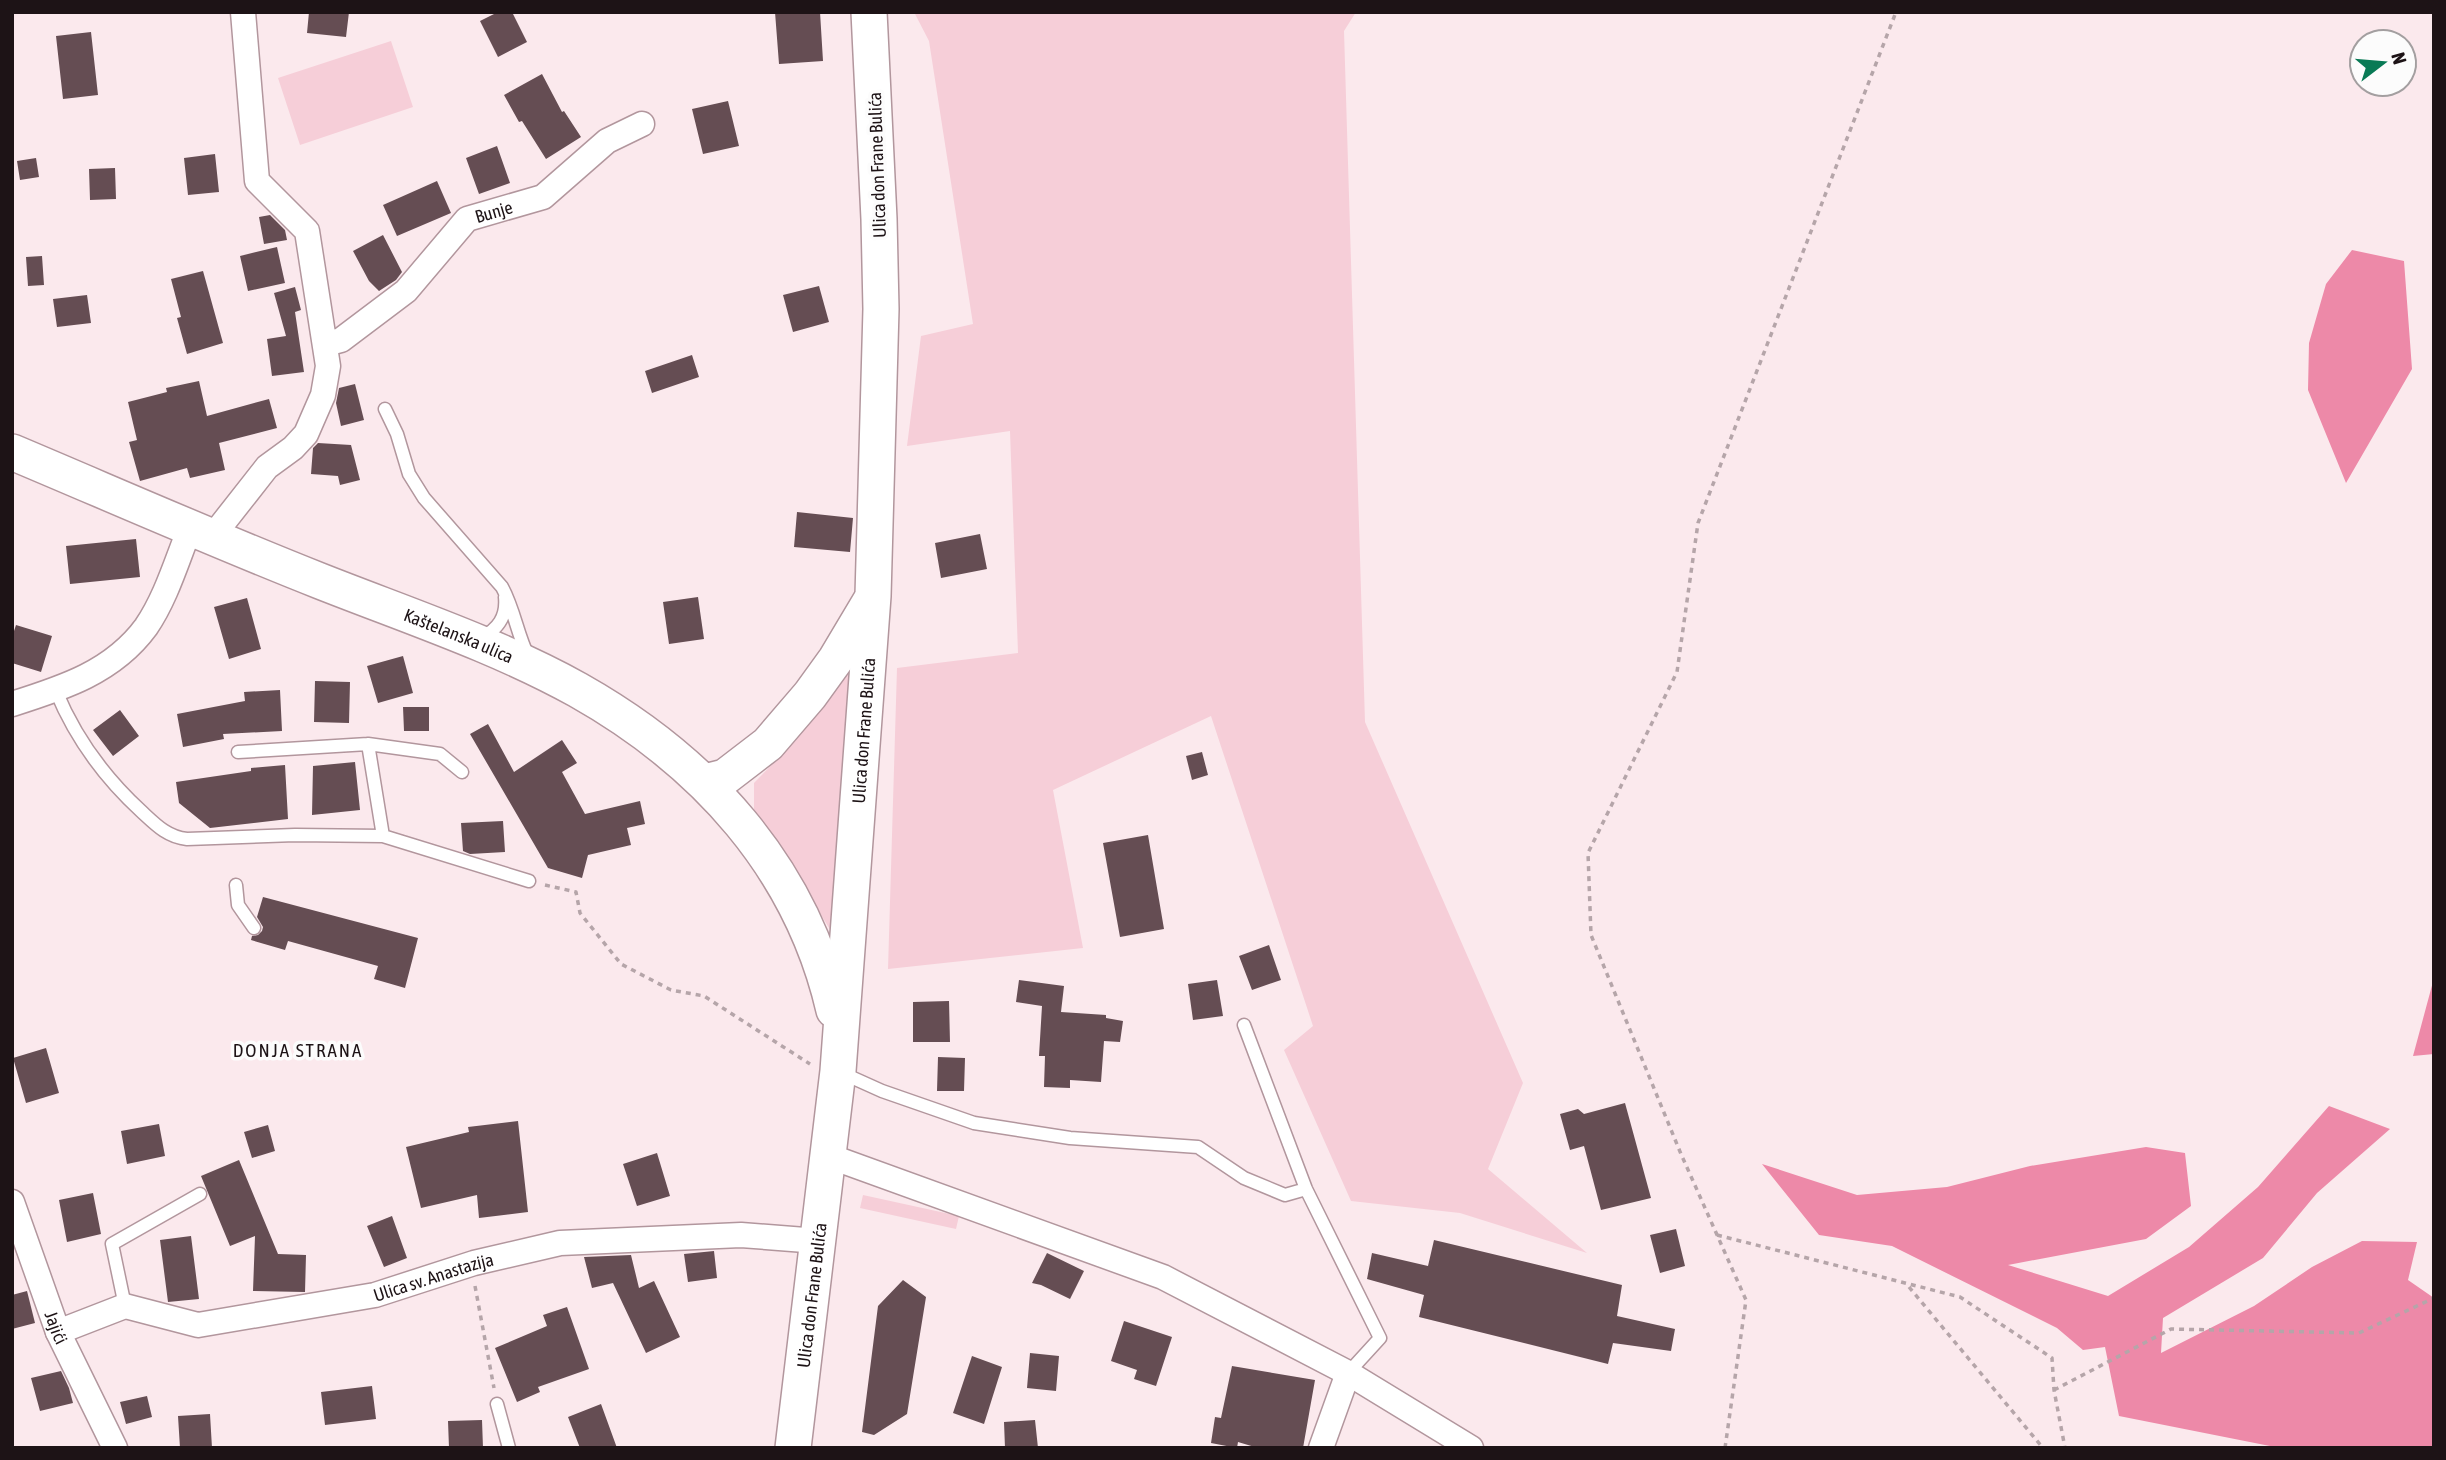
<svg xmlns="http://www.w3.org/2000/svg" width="2446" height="1460" viewBox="0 0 2446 1460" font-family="'Asap Condensed',sans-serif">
  <rect width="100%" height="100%" fill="#fbe9ed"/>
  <path fill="#f6ced8" d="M914 12H1356L1344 31 1365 722 1523 1083 1488 1169 1587 1253 1460 1213 1351 1201 1284 1050 1313 1026 1211 716 1053 790 1083 948 888 969 897 668 1018 653 1010 431 907 446 921 336 973 324 929 41Z
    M391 41 413 107 300 145 278 78Z
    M851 662 831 931 778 846 754 815V783L796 740Z
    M863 1195 959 1216 956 1229 860 1208Z"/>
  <path fill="#ed89a8" d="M2352 250 2404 261 2412 369 2346 483 2308 390 2309 343 2326 284Z
    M2434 978V1054L2413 1056Z
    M2329 1106 2390 1129 2317 1193 2263 1258 2163 1318 2161 1353 2254 1306 2312 1267 2362 1241 2417 1242 2408 1280 2434 1298V1448H2280L2119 1416 2105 1347 2083 1350 2057 1328 1892 1246 1819 1235 1762 1164 1857 1195 1947 1187 2030 1166 2146 1147 2185 1153 2191 1206 2146 1239 2008 1265 2108 1296 2189 1247 2258 1187Z"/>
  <path fill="#654d53" d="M309 12H349L346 37 307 33Z
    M498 12H512L527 42 498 57 480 21Z
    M775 12H820L823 61 779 64Z
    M91 32 98 95 63 99 56 36Z
    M542 74 562 112 564 111 581 137 546 159 522 121 519 122 504 95Z
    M728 101 739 146 703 154 692 109Z
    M497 146 510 183 479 194 466 158Z
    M215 154 219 192 188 195 184 158Z
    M36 158 39 177 20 180 17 161Z
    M115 168 116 199 90 200 89 169Z
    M437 181 451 213 397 236 383 205Z
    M270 215 285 230 287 240 264 244 259 217Z
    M383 235 402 272 396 280 379 291 369 281 353 251Z
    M277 247 285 283 248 291 240 256Z
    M42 256 44 285 28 286 26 257Z
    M203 271 223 343 187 354 177 318 181 317 171 279Z
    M819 286 829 322 793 332 783 295Z
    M295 287 301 310 295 312 304 372 272 376 267 339 286 336 274 293Z
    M87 295 91 323 57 327 53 299Z
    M692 355 699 377 652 393 645 371Z
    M199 381 207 416 269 399 277 428 219 443 225 470 190 478 187 468 140 481 129 442 137 440 128 402 167 392 166 388Z
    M355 384 364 420 341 426 336 403 339 388Z
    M318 443 351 445 360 480 340 485 338 476 311 474 313 448Z
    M797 512 853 518 850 552 794 547Z
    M980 534 987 569 941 578 935 543Z
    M136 539 140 577 70 584 66 546Z
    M698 597 704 639 669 644 663 602Z
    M247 598 261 649 229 659 214 607Z
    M16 625 52 636 41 672 12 663V637Z
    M403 656 413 693 378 703 367 666Z
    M315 681 350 682 349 723 314 722Z
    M280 690 282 731 223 734 224 739 183 747 177 714 245 701 244 692Z
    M403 707H429V731H404Z
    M120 710 139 736 113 756 93 730Z
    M488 724 514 772 562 740 577 763 562 772 585 814 640 801 645 824 627 828 631 845 588 855 582 878 548 868 470 734Z
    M1202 752 1208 775 1192 780 1186 756Z
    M355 762 360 810 312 815 313 766Z
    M285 765 288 819 210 828 179 803 176 782 251 771V768Z
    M503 821 505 852 470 854 463 851 461 823Z
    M1148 835 1164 929 1120 937 1103 843Z
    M263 897 418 938 405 988 374 979 378 966 288 941 285 950 251 940 252 936 258 935 262 931 263 927 257 917Z
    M1269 945 1281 980 1252 990 1239 956Z
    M1019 980 1064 986 1061 1012 1106 1015V1018L1123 1021 1120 1042 1104 1041 1101 1082 1070 1080V1088L1044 1087 1045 1056H1039L1042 1006 1016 1002Z
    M1217 980 1223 1016 1193 1020 1188 984Z
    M949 1001 950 1042H913V1002Z
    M46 1048 59 1093 26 1103 13 1058Z
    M938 1057 965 1058 964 1091H937Z
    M1625 1103 1651 1198 1601 1210 1584 1146 1570 1150 1560 1114 1578 1109 1584 1114Z
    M518 1121 528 1212 479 1218 477 1195 421 1208 406 1147 469 1132 468 1127Z
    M159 1124 165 1156 127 1164 121 1131Z
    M268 1125 275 1151 252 1158 244 1132Z
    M657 1153 670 1196 637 1206 623 1164Z
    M239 1160 278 1254 306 1255 305 1292 253 1291 255 1236 230 1246 201 1176Z
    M93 1193 101 1234 67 1242 59 1200Z
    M392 1216 407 1258 384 1267 367 1226Z
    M1676 1229 1685 1266 1660 1273 1650 1235Z
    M191 1236 199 1299 168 1302 160 1240Z
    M1434 1240 1622 1285 1617 1316 1675 1329 1671 1351 1613 1343 1608 1364 1419 1317 1424 1295 1367 1279 1372 1253 1428 1266Z
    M714 1251 717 1278 688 1282 684 1254Z
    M1047 1253 1084 1271 1070 1299 1041 1285 1032 1283Z
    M631 1255 639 1288 654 1281 680 1337 646 1353 613 1283 592 1288 584 1257Z
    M903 1280 926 1297 907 1414 874 1435 862 1432 878 1306Z
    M27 1291 35 1323 12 1329V1295Z
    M567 1307 589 1369 538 1387 540 1392 517 1402 495 1348 547 1326 543 1315Z
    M1124 1321 1172 1337 1156 1386 1134 1379 1137 1370 1111 1361Z
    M1030 1353 1059 1356 1056 1391 1027 1388Z
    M972 1356 1002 1367 984 1424 953 1413Z
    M1232 1366 1315 1380 1303 1448H1258L1238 1442 1237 1448 1211 1443 1215 1417 1221 1418Z
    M61 1371 69 1388 73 1403 40 1411 31 1378Z
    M372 1386 376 1419 325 1425 321 1392Z
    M147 1396 152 1417 126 1424 120 1402Z
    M601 1404 617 1448H580L568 1417Z
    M210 1414 212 1448H180L178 1416Z
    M482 1420 483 1448H449L448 1421Z
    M1035 1420 1038 1448H1005L1004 1422Z"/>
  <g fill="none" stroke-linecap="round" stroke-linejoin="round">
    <g stroke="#b2969d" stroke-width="15">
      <path id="lane" d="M385 409 397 434 409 474 424 498 502 587C514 609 517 633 528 656
        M481 638C498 629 507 617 505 597
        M56 691C75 737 104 777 141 811 155 824 167 837 187 839L295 835 383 836 529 881
        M368 744 383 836
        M238 752 368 744 440 754 462 772
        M236 885 238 905 254 928
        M1244 1025 1306 1189 1380 1338 1348 1373
        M842 1073 882 1091 974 1123 1070 1138 1198 1147 1244 1178 1285 1195 1306 1189
        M125 1306 112 1244 200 1194
        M497 1404 509 1448"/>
    </g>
    <g stroke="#b2969d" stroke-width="27">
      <g id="street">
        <path id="s1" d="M326 344 341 340 406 291 467 219 543 197 607 141 642 124"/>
        <path d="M212 537 267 467 293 448 306 434 323 395 328 366 307 231 257 181 243 12"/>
        <path d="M12 704C63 688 113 672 146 627 166 598 177 560 190 528"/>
        <path d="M826 1155 1163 1277 1348 1373 1471 1448"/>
        <path id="s2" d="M12 1202 58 1332 115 1448"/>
        <path id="s3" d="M58 1332 125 1306 198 1325 375 1295 474 1263 560 1243 741 1235 818 1241"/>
        <path d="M1321 1448 1348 1373"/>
      </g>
    </g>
    <g stroke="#b2969d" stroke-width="38">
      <g id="secondary">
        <path id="s4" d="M12 452C114 495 216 540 320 581 406 615 497 645 578 690 704 761 801 867 834 1010"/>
        <path d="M705 782 725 777 768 744 810 695 836 659 870 602"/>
        <path id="s5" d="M793 1448 838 1071 873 596 881 309 879 219 869 12"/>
      </g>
    </g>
    <path stroke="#b5a5a9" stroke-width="3.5" stroke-dasharray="5 5" stroke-linecap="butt" d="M545 885 576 892 580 913 621 964 671 990 704 996 810 1064
      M1717 1235 1960 1297 2052 1358 2054 1390 2065 1448
      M475 1286 494 1388
      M1909 1287 2043 1448
      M2054 1390 2171 1329 2359 1333 2434 1298
      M1725 1448 1746 1300 1681 1154 1591 935 1588 853 1677 672 1698 523 1896 12"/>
    <use href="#lane" stroke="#fff" stroke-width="12"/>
    <use href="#street" stroke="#fff" stroke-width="24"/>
    <use href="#secondary" stroke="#fff" stroke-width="35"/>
  </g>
  <g text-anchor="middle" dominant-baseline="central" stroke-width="7" stroke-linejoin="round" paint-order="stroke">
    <g font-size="18" fill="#1d1316" stroke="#fcfcfc">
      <text transform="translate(877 165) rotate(-92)">Ulica don Frane Bulića</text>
      <text stroke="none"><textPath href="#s1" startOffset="219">Bunje</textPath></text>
      <text stroke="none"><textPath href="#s4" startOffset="483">Kaštelanska ulica</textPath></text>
      <text stroke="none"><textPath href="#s5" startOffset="721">Ulica don Frane Bulića</textPath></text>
      <text stroke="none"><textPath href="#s3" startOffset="388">Ulica sv. Anastazija</textPath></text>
      <text stroke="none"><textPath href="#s5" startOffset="154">Ulica don Frane Bulića</textPath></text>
      <text stroke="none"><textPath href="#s2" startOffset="133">Jajići</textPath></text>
    </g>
    <g font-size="19" letter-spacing="2" fill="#1d1316" stroke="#fcfcfc">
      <text x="298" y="1050">DONJA STRANA</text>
    </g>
  </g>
  <rect width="2446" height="1460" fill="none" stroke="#1d1316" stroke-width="28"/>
  <g transform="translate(2383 63) rotate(74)"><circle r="33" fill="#fcfcfc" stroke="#a39fa0" stroke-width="2"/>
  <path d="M0-5L12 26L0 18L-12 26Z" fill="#097a55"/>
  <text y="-10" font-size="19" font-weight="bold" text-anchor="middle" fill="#1d1316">N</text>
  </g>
</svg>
